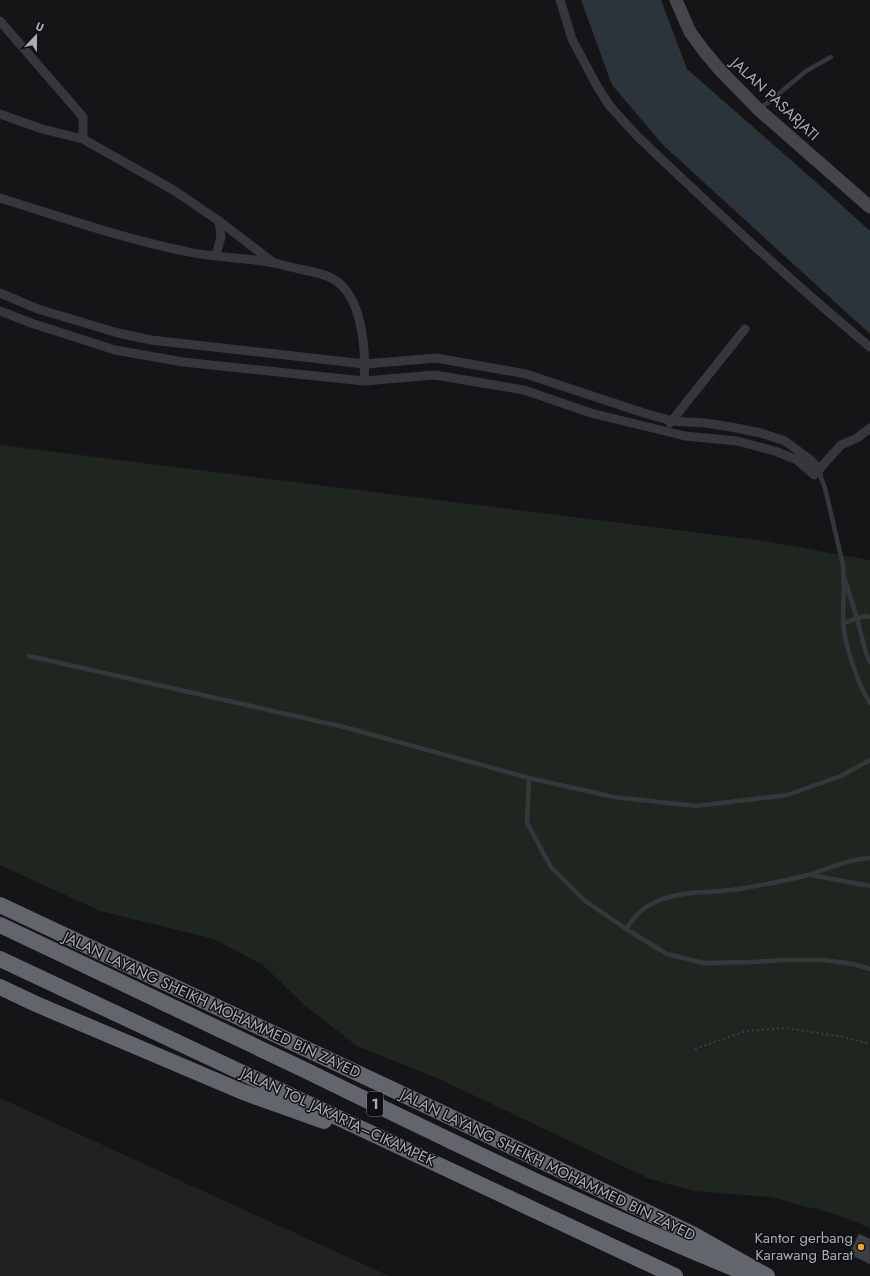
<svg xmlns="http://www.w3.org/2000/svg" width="870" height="1276" viewBox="0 0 870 1276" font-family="Jost,sans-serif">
  <rect width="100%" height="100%" fill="#151517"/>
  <path fill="#212124" d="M0 1098 389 1276H0Z"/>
  <path fill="#1f261f" d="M0 445 764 541 870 560V1228L838 1215 770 1197 694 1191 650 1179 437 1078 357 1046 303 1004 263 965 214 939 100 911 0 865Z"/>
  <path fill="#2b343a" d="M581 0H661L687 69 826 191 870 231V334L664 146 612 85Z"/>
  <path fill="#3f4044" stroke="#2f2f33" d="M859 1234 870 1239V1264L849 1254Z"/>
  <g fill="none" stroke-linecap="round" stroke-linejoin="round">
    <path stroke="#3c3e43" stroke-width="2" stroke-dasharray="2 3" stroke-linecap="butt" d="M695 1049 746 1031 786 1028 838 1036 870 1044"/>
    <path stroke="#36373c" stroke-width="4.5" d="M759 108 769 102 806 71 831 57
      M820 469 821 478 825 488 843 565C845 584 843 602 843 621 844 643 858 685 870 703
      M845 580 857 618 866 653 870 662
      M843 623 865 616 870 617
      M29 656 344 727 529 778 614 797 696 806 787 795 841 776 870 760
      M529 778 527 823 551 867 584 900 626 929 667 954 703 963 753 962 784 960H823L853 964 870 969
      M811 875 870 886
      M626 929C635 916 643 907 658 901 685 889 716 894 745 888 767 884 790 880 811 874 830 868 850 859 870 858"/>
    <path stroke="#36373c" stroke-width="9" d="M560 0 572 39 597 86 609 105 637 136C713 208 789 280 870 347
      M0 21 83 117V139L175 191 219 221 274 263
      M0 114 42 129 83 139
      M0 198C61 217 121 238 184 251 213 258 244 257 274 263 284 265 294 268 304 270 314 272 326 274 335 280 363 298 366 352 364 381
      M216 255 221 237 219 221
      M0 293 38 309 118 333 151 340 365 364 436 358 526 374 644 413 672 421 705 423 731 427 761 433 785 441 808 458 820 469
      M0 311 31 323 115 350 183 362 364 381 435 375 524 390 591 413 685 436 737 441 775 451 797 460 814 475 841 445 857 438 870 428
      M670 423 745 329"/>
    <path stroke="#44464b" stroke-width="13" d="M676 0 690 32 704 51 720 70 758 109 870 207"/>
    <path stroke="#62656c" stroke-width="16" d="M0 905 438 1111 694 1235 767 1276
      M0 925C103 974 206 1022 309 1072 452 1142 595 1212 743 1272
      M0 959 675 1276
      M0 987 36 1004 243 1092 324 1121"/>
  </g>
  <circle fill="#efa534" stroke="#101012" stroke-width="1.5" cx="861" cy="1247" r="4"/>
  <g text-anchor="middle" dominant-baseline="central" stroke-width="3" stroke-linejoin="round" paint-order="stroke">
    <rect fill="#101012" stroke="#7a7e86" stroke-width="1" x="367" y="1092" width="16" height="24" rx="3"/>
    <g font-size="14" font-weight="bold" fill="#a7adb7">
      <text x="375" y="1104">1</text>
    </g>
    <g font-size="15" fill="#a7adb7" stroke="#101012">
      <text transform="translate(775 99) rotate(43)">JALAN PASARJATI</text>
      <text transform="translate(212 1005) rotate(25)">JALAN LAYANG SHEIKH MOHAMMED BIN ZAYED</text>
      <text transform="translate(338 1117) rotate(25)">JALAN TOL JAKARTA–CIKAMPEK</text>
      <text transform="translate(548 1165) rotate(26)">JALAN LAYANG SHEIKH MOHAMMED BIN ZAYED</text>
    </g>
    <g font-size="15" fill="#a7adb7" stroke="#101012" text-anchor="end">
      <text x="853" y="1238">Kantor gerbang<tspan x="853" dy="17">Karawang Barat</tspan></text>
    </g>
  </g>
  <g transform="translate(36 36) rotate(22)" stroke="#101012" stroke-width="3" paint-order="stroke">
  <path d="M0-3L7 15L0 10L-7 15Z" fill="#a7adb7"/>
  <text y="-6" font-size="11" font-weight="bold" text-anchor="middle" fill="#a7adb7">U</text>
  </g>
</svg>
